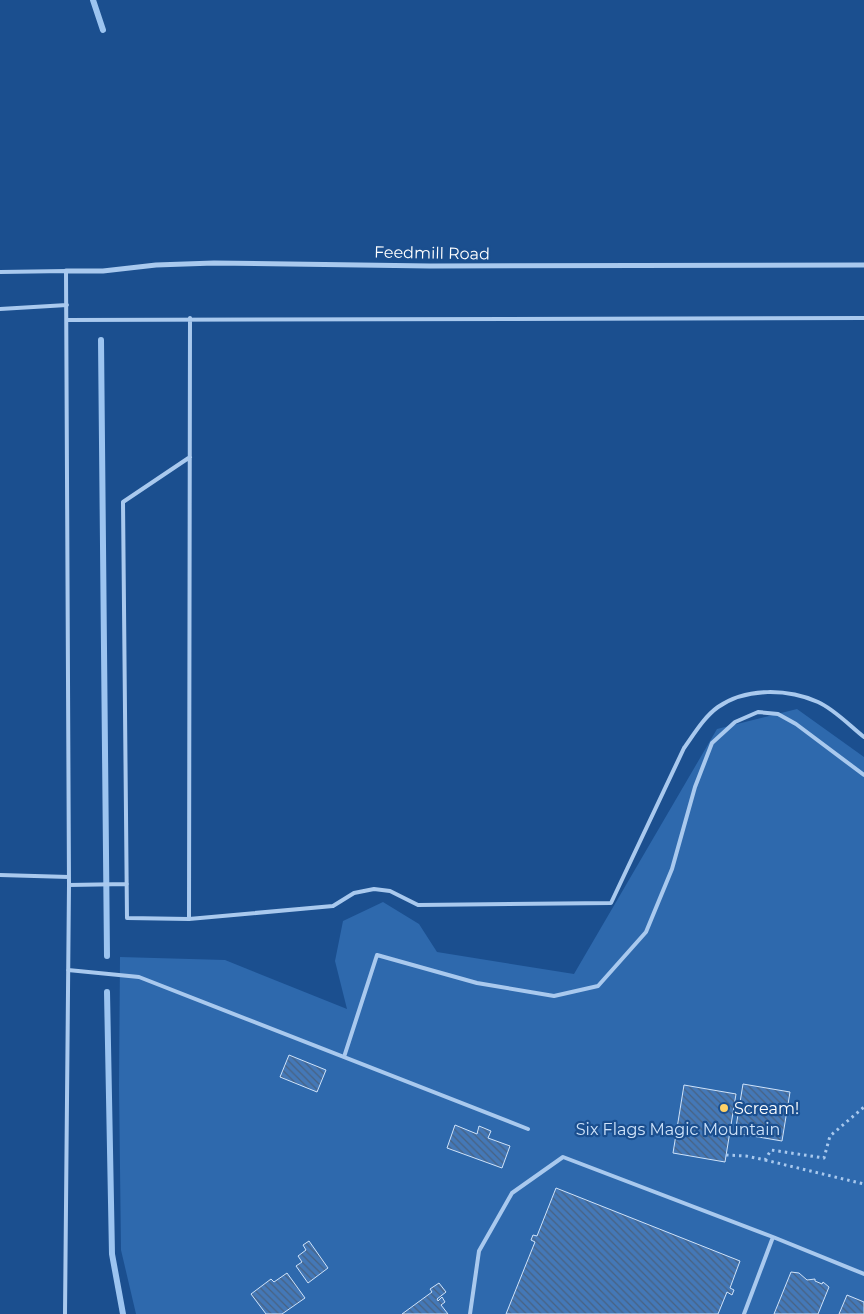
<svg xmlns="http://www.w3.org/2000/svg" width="864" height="1314" viewBox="0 0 864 1314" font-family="Montserrat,sans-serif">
  <defs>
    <pattern id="building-back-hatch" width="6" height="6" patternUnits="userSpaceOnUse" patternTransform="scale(1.25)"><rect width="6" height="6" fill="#4478b7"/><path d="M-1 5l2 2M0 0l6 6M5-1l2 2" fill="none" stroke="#486282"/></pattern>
  </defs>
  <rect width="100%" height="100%" fill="#1b4f8f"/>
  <path fill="#2e69ad" d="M797 709 864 757V1314H136L121 1250 119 1086 120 957 225 960 347 1009 335 961 343 921 383 902 419 924 437 952 574 974 717 729Z"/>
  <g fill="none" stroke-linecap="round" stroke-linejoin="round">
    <path stroke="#9cc4f0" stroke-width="6" d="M93 0 103 30
      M101 340 107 956
      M107 992 112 1254 123 1314"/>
  </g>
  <path fill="url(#building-back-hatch)" stroke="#cfe3fa" d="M289 1055 326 1070 317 1092 280 1077Z
    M743 1084 790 1092 782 1141 735 1133Z
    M684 1085 736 1094 725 1162 673 1153Z
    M455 1125 477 1134 479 1126 491 1131 488 1138 510 1146 502 1168 447 1148Z
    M556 1188 740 1261 730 1288 734 1290 732 1295 727 1292 718 1314H506L535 1242 531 1240 533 1235 537 1236Z
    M309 1241 328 1268 308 1283 296 1266 302 1262 298 1256 306 1250 303 1245Z
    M791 1272 799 1273 807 1280 815 1279V1281L822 1284 823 1282 829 1287 818 1314H774Z
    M287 1273 305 1298 282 1314H266L251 1294 271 1279 274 1282Z
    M439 1283 446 1292 437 1299 438 1301 442 1297 445 1302 441 1305 448 1314H402L432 1292 430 1289Z
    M847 1295 864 1302V1314H839Z"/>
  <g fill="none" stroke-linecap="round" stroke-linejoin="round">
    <path stroke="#a9c9ee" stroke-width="3" stroke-dasharray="2.5 4" stroke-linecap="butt" d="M726 1155 746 1156 765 1160 771 1150 824 1158 830 1136 864 1107
      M765 1160 864 1184"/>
    <path stroke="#a9c9ee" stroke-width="4" d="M0 272 66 271 69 885 65 1314
      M0 309 67 305
      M67 320 864 318
      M190 457 123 502 127 918 189 919 333 906 354 893 374 889 390 891 418 905 611 903 684 748C694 734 704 717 718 707 747 687 788 689 818 702 834 709 850 726 864 737
      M0 875 69 877
      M69 885 127 884
      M189 919 190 318
      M68 970 139 977 528 1129
      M344 1057 377 955 477 983 554 996 598 986 646 932 672 869 695 787 712 743 735 722 758 712 778 714 796 724 864 775
      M470 1314 479 1251 512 1193 563 1157 773 1237
      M744 1314 773 1237 864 1274"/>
    <path stroke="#a9c9ee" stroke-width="5" d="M66 271H103L156 265 214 263 430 266 864 265"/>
  </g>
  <circle fill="#ffd166" stroke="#1b4f8f" stroke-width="2" cx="724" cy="1108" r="5"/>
  <g text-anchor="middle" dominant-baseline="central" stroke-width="4.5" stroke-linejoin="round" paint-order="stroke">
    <g font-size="16" fill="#fff" stroke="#1b4f8f">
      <text transform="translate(432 253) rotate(1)">Feedmill Road</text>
    </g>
    <g font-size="16" fill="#fff" stroke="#1b4f8f" text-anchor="start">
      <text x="734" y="1108">Scream!</text>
    </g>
    <g font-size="16" fill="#cfe3fa" stroke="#1b4f8f">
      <text x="678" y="1129">Six Flags Magic Mountain</text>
    </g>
  </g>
</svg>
